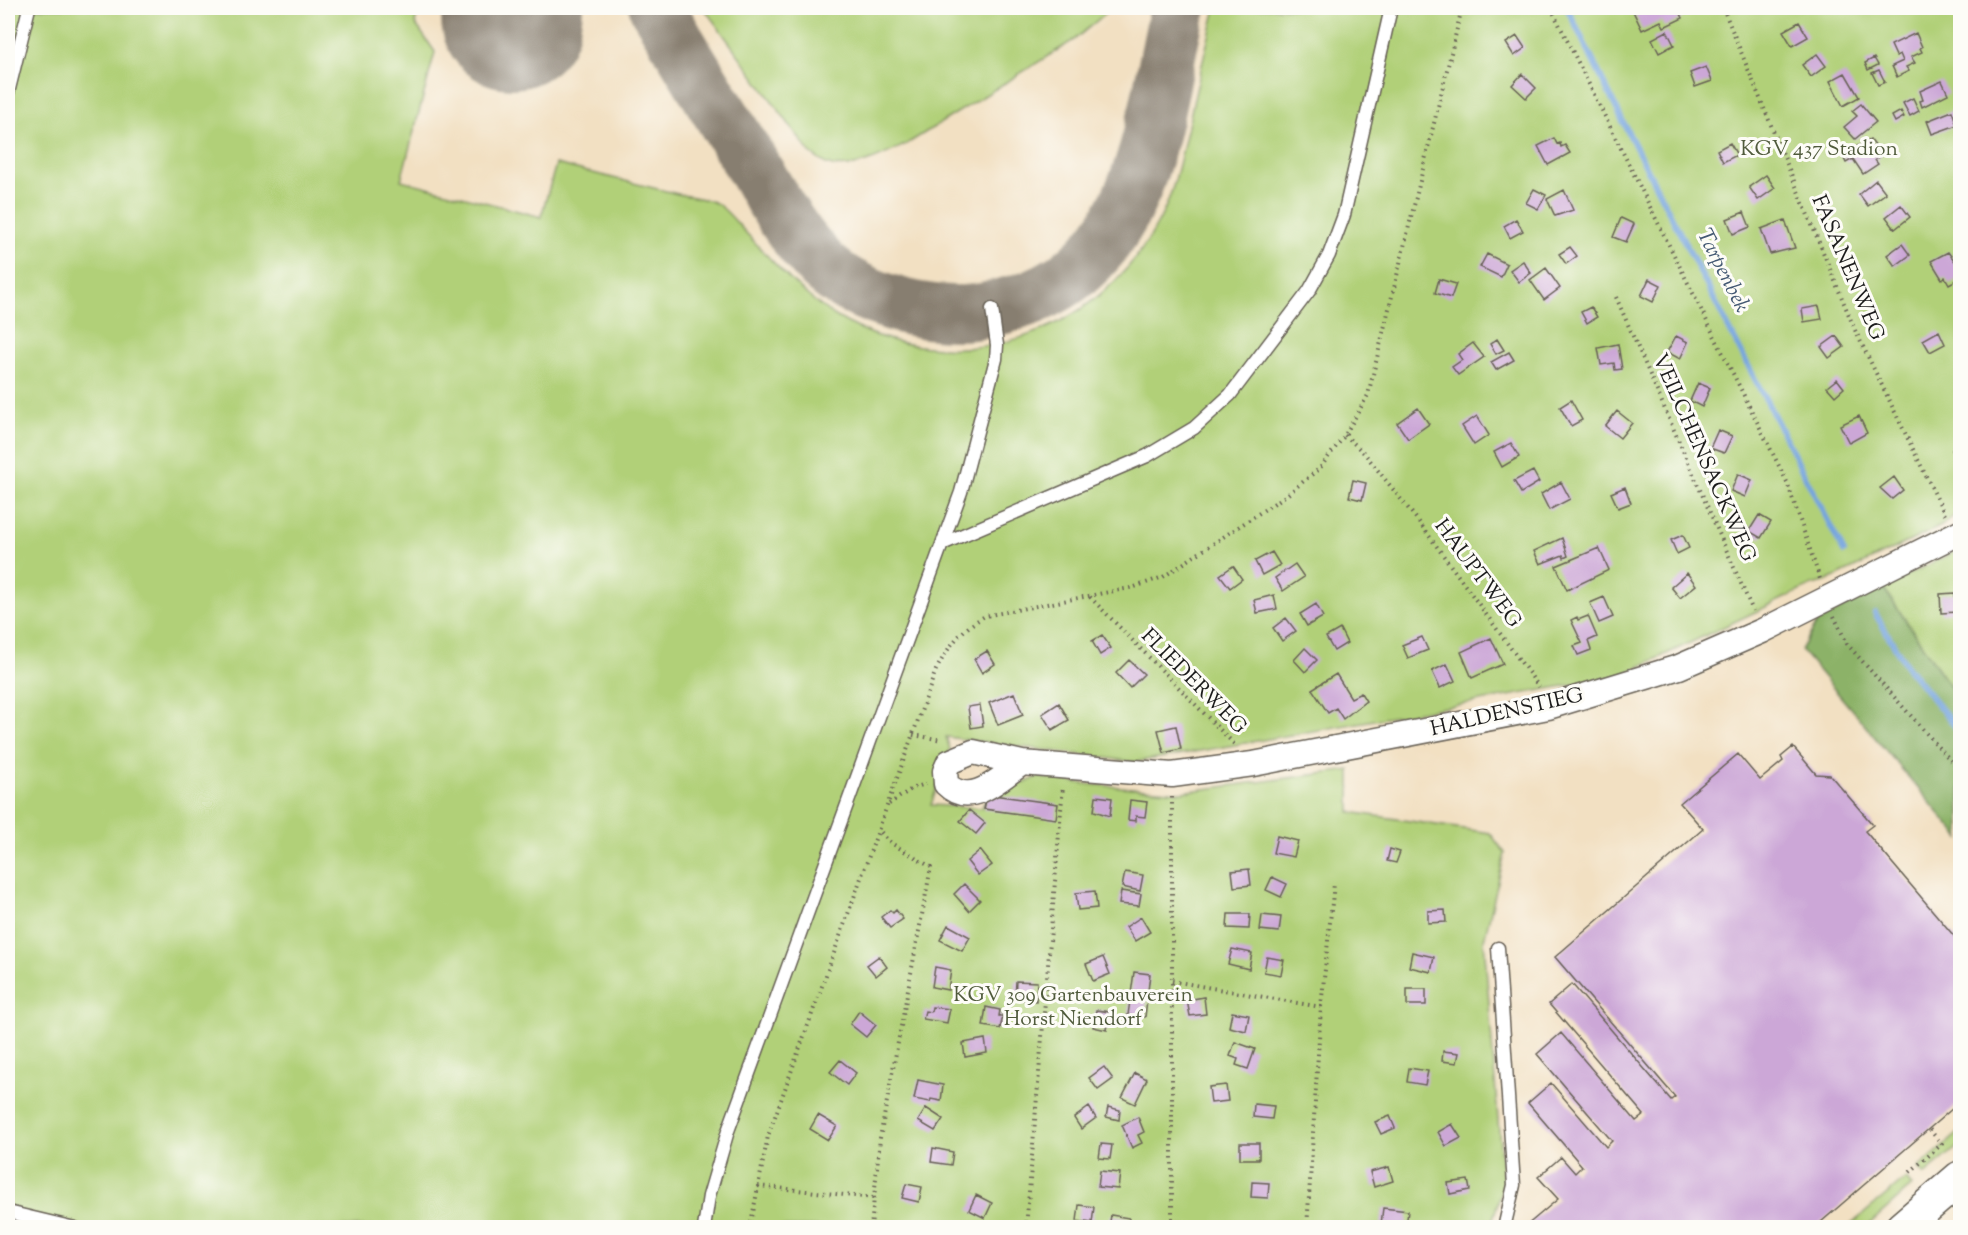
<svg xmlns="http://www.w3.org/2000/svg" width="1968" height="1235" viewBox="0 0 1968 1235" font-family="'Sorts Mill Goudy',serif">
  <rect width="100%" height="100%" fill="#fdfcf7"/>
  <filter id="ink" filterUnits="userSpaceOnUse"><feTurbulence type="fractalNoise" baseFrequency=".0167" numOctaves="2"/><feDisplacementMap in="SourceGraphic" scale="12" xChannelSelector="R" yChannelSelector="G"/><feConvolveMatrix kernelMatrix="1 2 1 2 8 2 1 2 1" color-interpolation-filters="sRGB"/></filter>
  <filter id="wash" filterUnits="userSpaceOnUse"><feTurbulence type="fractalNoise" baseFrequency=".008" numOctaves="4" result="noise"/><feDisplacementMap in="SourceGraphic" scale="24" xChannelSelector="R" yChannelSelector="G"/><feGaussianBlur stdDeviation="1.35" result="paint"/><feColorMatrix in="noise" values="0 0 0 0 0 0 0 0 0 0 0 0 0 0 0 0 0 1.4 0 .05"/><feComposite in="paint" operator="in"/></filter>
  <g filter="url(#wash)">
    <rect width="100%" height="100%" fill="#f2e0c2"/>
    <path fill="#b1d078" stroke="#66764a" stroke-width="1.5" d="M8 8H419L415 23 435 52 401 180 541 217 556 164C596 174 637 184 678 194 690 197 709 198 719 205 729 212 739 226 748 235 775 264 803 296 837 317 953 385 1100 338 1160 219 1176 188 1182 151 1190 117 1198 80 1207 44 1216 8H1960V511L1941 526 1825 582 1812 585 1620 676 1229 746 1135 762 946 737 950 749 931 805 982 808 985 799 1038 777 1086 784 1181 792 1350 770V812L1490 833 1505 853 1484 940 1503 1184 1491 1227H8Z
      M704 8H1112L1074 40 910 142C889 153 850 174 826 164 821 161 815 157 810 153Z
      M1960 549V701L1883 587Z
      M1960 1132V1145L1924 1175 1918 1168Z
      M1906 1178 1912 1186 1866 1227H1848Z"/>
    <path fill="#8cb268" stroke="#546742" stroke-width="1.5" d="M1883 587 1960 701V838L1801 650 1818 621Z"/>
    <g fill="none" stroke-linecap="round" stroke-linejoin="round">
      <path stroke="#75a4de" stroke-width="6" d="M1567 8 1630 136 1844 552
        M1875 613 1907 667 1960 732"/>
      <path stroke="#877e6f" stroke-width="56" d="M657 8C686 57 716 106 746 155 769 193 791 234 823 266 853 295 912 313 953 313 980 314 1007 306 1032 297 1148 251 1153 112 1178 8"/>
      <path stroke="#877e6f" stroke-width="140" d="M511 19 513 8"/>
    </g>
    <g id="blocks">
      <path fill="#cca7d7" d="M1636 8H1678L1683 18 1664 27 1661 21 1642 30 1632 9Z
        M1799 22 1808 37 1792 46 1783 31Z
        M1667 31 1674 45 1659 53 1652 39Z
        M1916 33 1922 47 1920 48 1922 52 1911 57 1915 63 1906 67 1909 71 1897 77 1892 66 1903 61 1900 54 1896 56 1891 45Z
        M1517 36 1525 48 1514 56 1506 43Z
        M1817 54 1826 66 1811 77 1802 65Z
        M1874 58 1878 65 1868 70 1865 63Z
        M1706 67 1712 81 1695 87 1690 73Z
        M1879 70 1885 82 1878 85 1872 73Z
        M1845 73 1859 97 1843 106 1830 81Z
        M1522 74 1536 88 1526 98 1512 85Z
        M1942 81 1948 94 1922 107 1920 101 1923 100 1920 91Z
        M1913 98 1919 111 1910 116 1903 103Z
        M1861 104 1876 122 1855 139 1844 127 1857 116 1852 111Z
        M1901 111 1904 117 1895 122 1892 116Z
        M1952 111 1957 125 1932 134 1927 121Z
        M1554 138 1557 144 1560 143 1561 147 1565 145 1570 153 1548 165 1538 146Z
        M1870 139 1882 155 1875 160 1878 164 1863 174 1853 159 1846 163 1842 155Z
        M1730 143 1737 155 1723 162 1717 150Z
        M1766 175 1775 188 1758 200 1749 187Z
        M1876 180 1886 193 1868 206 1859 194Z
        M1534 189 1546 195 1538 209 1526 203Z
        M1564 190 1573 210 1555 216 1547 199Z
        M1901 205 1910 217 1895 229 1886 217Z
        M1744 212 1750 227 1733 234 1727 219Z
        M1621 218 1634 224 1626 242 1613 237Z
        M1516 219 1523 231 1510 238 1504 226Z
        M1785 220 1795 248 1770 254 1761 229Z
        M1902 244 1910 255 1895 266 1887 255Z
        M1960 245V258L1955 249Z
        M1570 247 1577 256 1566 264 1559 254Z
        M1948 252 1960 268V278L1949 284 1945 277 1942 279 1931 261Z
        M1487 254 1507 264 1501 277 1480 267Z
        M1523 261 1531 273 1519 282 1510 270Z
        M1546 268 1560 288 1544 300 1530 280Z
        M1439 279 1456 284 1451 298 1435 293Z
        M1649 279 1661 285 1653 302 1641 296Z
        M1819 306 1822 319 1804 322 1802 309Z
        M1591 307 1597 317 1587 323 1581 312Z
        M1939 331 1945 344 1930 352 1923 340Z
        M1676 336 1688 342 1680 359 1667 352Z
        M1836 336 1844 347 1829 358 1821 347Z
        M1497 339 1504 350 1496 354 1490 344Z
        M1473 343 1484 357 1458 375 1452 367 1462 360 1458 354Z
        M1618 344 1622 369 1615 370 1614 363 1601 365 1598 348Z
        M1509 352 1514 360 1496 370 1491 362Z
        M1837 379 1844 388 1835 396 1827 387Z
        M1698 383 1710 388 1702 407 1690 401Z
        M1571 400 1582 420 1571 426 1560 407Z
        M1418 408 1429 424 1408 439 1397 423Z
        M1617 411 1632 423 1620 438 1605 426Z
        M1477 416 1489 435 1474 445 1462 426Z
        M1859 416 1867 433 1849 443 1840 425Z
        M1718 430 1732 436 1724 453 1710 448Z
        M1511 443 1519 457 1502 467 1494 452Z
        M1960 447V463L1958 464 1952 450Z
        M1533 471 1539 482 1521 493 1514 481Z
        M1738 474 1752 480 1745 497 1731 491Z
        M1894 477 1903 490 1892 499 1880 488Z
        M1353 480 1366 483 1362 500 1349 497Z
        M1561 482 1570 499 1549 510 1541 494Z
        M1625 487 1631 503 1618 508 1611 493Z
        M1759 515 1771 522 1761 538 1749 531Z
        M1683 535 1689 548 1677 554 1671 540Z
        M1562 538 1568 556 1564 558 1563 555 1540 564 1534 551Z
        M1599 548 1609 570 1567 590 1556 566Z
        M1272 552 1280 565 1262 575 1255 561Z
        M1295 564 1304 577 1283 591 1275 578Z
        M1233 566 1242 579 1230 588 1220 575Z
        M1687 573 1696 585 1680 598 1671 587Z
        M1955 593 1957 612 1941 613 1940 594Z
        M1274 595 1277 609 1257 613 1254 600Z
        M1604 597 1613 617 1599 623 1590 603Z
        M1316 604 1323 617 1307 626 1300 614Z
        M1588 616 1597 637 1588 641 1591 650 1578 655 1574 646 1582 643 1571 620 1577 617 1578 620Z
        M1286 618 1296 631 1282 641 1273 628Z
        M1340 629 1347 643 1334 651 1326 637Z
        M1102 635 1111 648 1100 655 1092 641Z
        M1422 637 1428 650 1408 658 1402 645Z
        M1491 638 1503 664 1472 678 1461 652Z
        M1305 648 1317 660 1305 672 1294 660Z
        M987 651 995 664 982 673 974 659Z
        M1129 660 1144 674 1130 688 1116 673Z
        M1447 664 1455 681 1440 688 1432 671Z
        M1336 674 1351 698 1361 693 1366 701 1343 719 1336 708 1328 713 1312 689Z
        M1014 693 1023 715 998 725 989 703Z
        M1059 703 1069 720 1052 730 1042 714Z
        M980 705 983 726 971 728 968 707Z
        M1176 726 1181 749 1164 753 1158 730Z
        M1793 747 1816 774 1830 775 1873 825 1865 831 1960 943V1102L1814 1228H1528L1526 1226 1558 1199 1538 1177 1561 1157 1575 1173 1582 1166 1528 1103 1551 1083 1606 1147 1612 1141 1537 1054 1561 1033 1636 1121 1644 1115 1549 1004 1572 984 1671 1100 1675 1097 1555 957 1703 829 1680 803 1738 754 1760 780 1783 761 1781 757Z
        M993 795 1058 804 1056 819 984 809 986 800Z
        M1096 796 1112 798 1110 816 1094 811Z
        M1130 800 1147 802 1145 817 1136 816V821L1128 820Z
        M969 810 985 823 976 834 960 821Z
        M1277 836 1298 841 1294 857 1273 853Z
        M1390 849 1400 852 1396 863 1387 861Z
        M980 850 992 865 978 875 967 861Z
        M1249 869 1251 885 1234 887 1232 871Z
        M1125 872 1143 875 1140 891 1122 887Z
        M1272 877 1287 884 1281 897 1266 890Z
        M964 884 980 900 969 911 954 894Z
        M1095 891 1097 908 1078 910 1076 893Z
        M1121 891 1141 894 1139 906 1119 904Z
        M890 910 893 913 896 910 903 919 890 928 881 917Z
        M1445 910 1446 922 1428 923V911Z
        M1228 914H1250L1249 929 1227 928Z
        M1262 915 1281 917 1279 932 1260 930Z
        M1141 917 1150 932 1135 941 1126 927Z
        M948 925 970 937 962 951 940 940Z
        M1232 949 1252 953 1249 969 1228 964Z
        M1412 952 1434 957 1431 972 1409 967Z
        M879 956 887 967 876 976 867 965Z
        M1103 957 1110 974 1093 981 1086 964Z
        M1267 957 1284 960 1281 975 1264 972Z
        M935 967 951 970 948 990 932 987Z
        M1134 972 1150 974 1145 1017 1128 1015Z
        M1016 981 1037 982 1036 1001 1015 999Z
        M1407 989H1426V1005H1407Z
        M1204 997 1206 1014 1190 1016 1187 1000Z
        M932 1007 950 1009 947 1023 923 1019 925 1011 931 1012Z
        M986 1007 1000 1010 999 1016H1003L1000 1029 983 1026Z
        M1096 1010 1110 1012 1107 1030 1093 1027Z
        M859 1011 876 1025 866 1037 850 1024Z
        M1232 1012 1249 1015 1246 1031 1229 1027Z
        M985 1039 987 1053 965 1057 963 1043Z
        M1235 1042 1255 1049 1248 1069 1236 1065 1238 1059 1230 1056Z
        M1443 1051 1459 1053 1457 1063 1442 1061Z
        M840 1060 856 1073 847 1085 830 1072Z
        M1104 1067 1113 1079 1098 1090 1089 1078Z
        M1409 1068 1428 1071 1425 1085 1407 1082Z
        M1135 1073 1147 1079 1135 1104 1122 1098Z
        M918 1080 943 1085 941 1101 931 1099 930 1102 914 1099Z
        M1226 1085 1228 1101 1211 1103 1209 1087Z
        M1254 1104 1274 1106 1272 1119 1253 1117Z
        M1089 1107 1096 1118 1081 1129 1074 1118Z
        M1108 1107 1120 1110 1119 1120 1106 1117Z
        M926 1108 943 1119 935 1131 918 1121Z
        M818 1115 837 1126 828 1140 810 1129Z
        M1390 1116 1395 1128 1381 1134 1375 1122Z
        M1138 1117 1144 1132 1138 1135 1142 1143 1132 1148 1122 1125Z
        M1452 1124 1461 1138 1446 1146 1438 1132Z
        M1240 1143H1259V1159H1240Z
        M1101 1144 1112 1145 1110 1159 1099 1158Z
        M933 1148 953 1152 951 1165 931 1162Z
        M1389 1167 1393 1181 1374 1187 1370 1172Z
        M1100 1171 1120 1173 1118 1189 1098 1187Z
        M1468 1180 1470 1190 1450 1194 1448 1183Z
        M1252 1182 1269 1183 1268 1198 1251 1197Z
        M906 1184 922 1187 919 1202 902 1198Z
        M976 1195 992 1203 985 1218 969 1210Z
        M1079 1205 1094 1207 1092 1223 1077 1221Z
        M1383 1208 1408 1211 1406 1227 1381 1224Z
        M1111 1215 1129 1218 1127 1228H1109Z
        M1281 1221 1283 1228H1266V1225Z"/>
    </g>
  </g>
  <g filter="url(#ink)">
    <use href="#blocks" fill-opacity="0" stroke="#676156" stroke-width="1.5"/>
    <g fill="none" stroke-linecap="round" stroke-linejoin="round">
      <g stroke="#676156" stroke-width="15">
        <path id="lane" d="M8 93 29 8
          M942 544 961 492 996 359 997 345 992 309
          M1498 948 1514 1185 1504 1228
          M8 1212 75 1228
          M704 1228 709 1196 728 1131 942 544 1147 456 1194 428 1230 395 1309 291 1329 255 1344 215 1391 8"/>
      </g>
      <g stroke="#676156" stroke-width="27">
        <path id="street" d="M1022 763C1000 778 971 809 946 784L945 771 949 762 973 752 1022 763 1172 775 1253 764 1548 707 1679 667 1762 631 1960 532"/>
      </g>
      <g stroke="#676156" stroke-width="36">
        <path id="secondary" d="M1902 1228 1960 1178"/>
      </g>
      <path stroke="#676156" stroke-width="4" stroke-dasharray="1.5 4.5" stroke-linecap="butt" d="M1551 8 1787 482 1820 579
        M1723 8 1855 330 1945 515
        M1616 297 1753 611
        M1345 435 1365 454 1419 522 1539 687
        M1090 597 1236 746
        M1834 616 1847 644 1960 771
        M913 735 942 740
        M1172 797V1228
        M889 804 913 788 926 784
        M1172 981 1321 1007 1307 1228
        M1321 1007 1334 884
        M1910 1172 1942 1144 1929 1129
        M758 1186 874 1198
        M750 1228 768 1136 936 670C949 646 960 630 985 616L1135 587 1163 577 1288 494 1320 468 1345 435 1368 395 1462 8
        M871 1228 880 1138 931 867 891 843 879 830
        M1026 1228 1063 786"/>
      <use href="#lane" stroke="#fff" stroke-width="12"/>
      <use href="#street" stroke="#fff" stroke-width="24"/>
      <use href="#secondary" stroke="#fff" stroke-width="33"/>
    </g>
  </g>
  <g text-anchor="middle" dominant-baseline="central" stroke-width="6" stroke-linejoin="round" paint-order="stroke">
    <g font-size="21" fill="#505b3c" stroke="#fdfcf7">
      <text x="1819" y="150">KGV 437 Stadion</text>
      <text x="1073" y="996">KGV 309 Gartenbauverein<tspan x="1073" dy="24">Horst Niendorf</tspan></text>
    </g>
    <g font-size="21" fill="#1c1c1c" stroke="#fdfcf7">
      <text transform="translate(1847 268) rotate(67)">FASANENWEG</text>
      <text transform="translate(1703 458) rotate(66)">VEILCHENSACKWEG</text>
      <text transform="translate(1477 574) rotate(53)">HAUPTWEG</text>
      <text transform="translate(1193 682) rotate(45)">FLIEDERWEG</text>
      <text transform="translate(1507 713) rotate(-13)">HALDENSTIEG</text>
    </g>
    <g font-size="22" font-style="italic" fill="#445973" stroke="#fdfcf7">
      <text transform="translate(1722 271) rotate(63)">Tarpenbek</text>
    </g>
  </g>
  <rect width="1968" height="1235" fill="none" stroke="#fdfcf7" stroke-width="30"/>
</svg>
